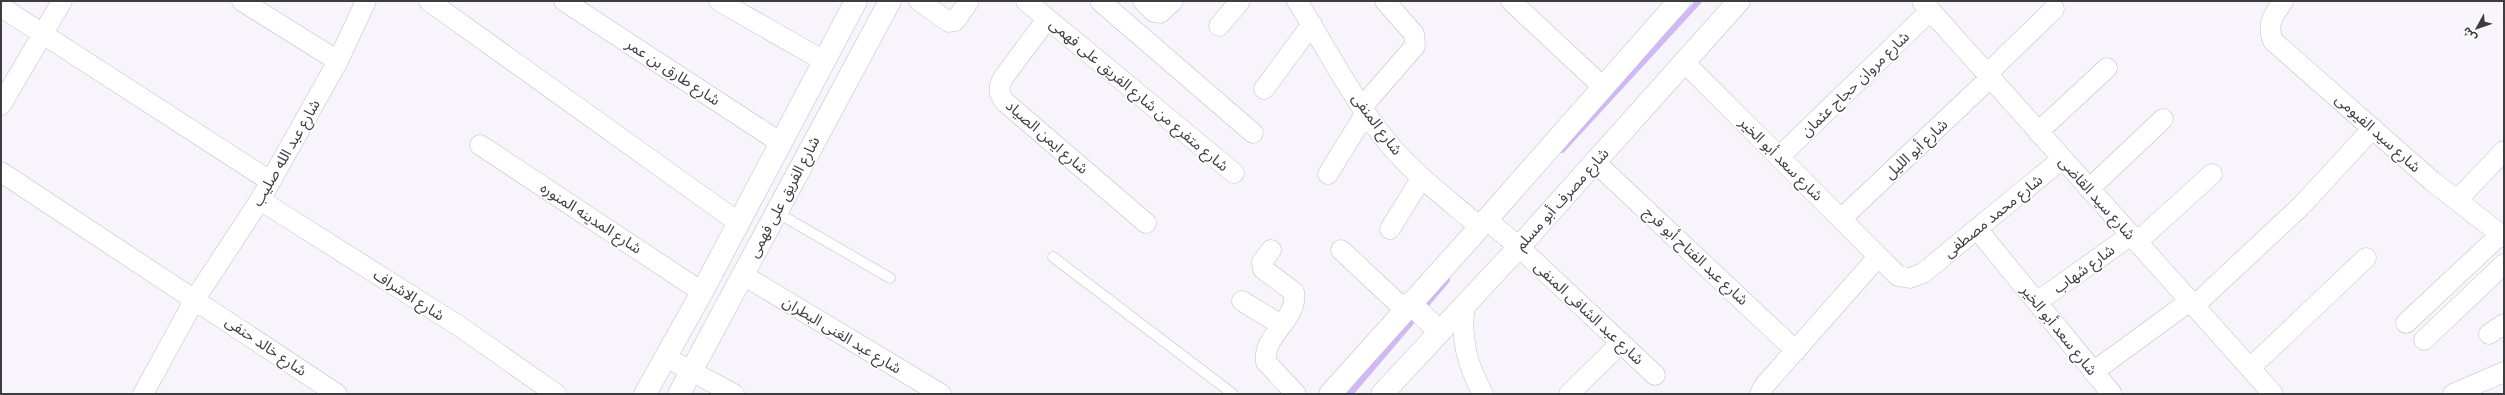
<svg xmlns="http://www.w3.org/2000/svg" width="2505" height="395" viewBox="0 0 2505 395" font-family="Figtree,'Noto Sans Arabic',sans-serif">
  <rect width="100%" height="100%" fill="#f7f4fc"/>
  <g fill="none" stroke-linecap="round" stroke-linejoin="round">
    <path stroke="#d0b7f6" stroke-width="6" d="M1562 150 1699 1
      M1350 394 1447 280"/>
    <g stroke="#c0bec5" stroke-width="11">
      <path id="service" d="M776 212 890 278
        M1053 257 1233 394"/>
    </g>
    <g stroke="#c0bec5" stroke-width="21">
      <path id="minor" d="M242 1 338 61
        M429 1 739 223
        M564 1 781 143
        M719 1 824 61
        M919 1 949 22 955 21 969 1
        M1026 1 1234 173
        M1100 1 1253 133
        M1143 1 1154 12 1160 13 1173 1
        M1297 1C1329 52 1356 107 1396 152 1421 180 1452 203 1480 227
        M1511 1 1603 87
        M1922 1 2273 394
        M2283 1C2274 15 2266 24 2273 41L2432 181 2504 237
        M1 7 270 181
        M1047 19 1003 78C998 87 998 93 1005 102L1146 223
        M1219 26 1240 1
        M1684 62 1898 276 1910 278 1923 273 2062 159
        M1987 74 2054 9
        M1264 89 1312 24
        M1 105 62 1
        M1362 107 1415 46 1414 34 1385 1
        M2038 132 2107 68
        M480 145 702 292
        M1779 157 1930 11
        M1595 162 1796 351
        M1 172 337 394
        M1328 174 1365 114
        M2089 189 2163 119
        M260 200 459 326 556 394
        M2457 200 2504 151
        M1841 219 1990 78
        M1487 220 1519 247 1655 375
        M1390 229 1422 177
        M1977 229 2112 394
        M2137 242 2212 174
        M1271 250 1262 262 1263 269 1294 292C1299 319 1262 335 1266 362L1296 394
        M1341 250 1404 309
        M743 275 941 394
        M1242 301 1281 325
        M2037 302 2131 235
        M1465 305C1460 339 1467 364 1483 394
        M2194 306 2301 206 2373 128
        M2406 323 2501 234
        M2489 334 2504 324
        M2424 340 2504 264
        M665 357 734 394
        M2250 368 2366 258
        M2093 372 2190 301
        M143 394 195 299 260 200 338 61 366 1
        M1569 394 1621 343
        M1760 394 1764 386 1878 257
        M2453 394 2504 372"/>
    </g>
    <g stroke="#c0bec5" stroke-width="23">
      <path id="tertiary" d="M1410 303 1440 332
        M645 394 702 292 856 1
        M679 394 890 1
        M1330 394 1480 227 1679 1
        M1382 394 1519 247 1739 1"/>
    </g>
    <use href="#service" stroke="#fff" stroke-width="10"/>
    <use href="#minor" stroke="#fff" stroke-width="20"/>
    <use href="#tertiary" stroke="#fff" stroke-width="22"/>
  </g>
  <g text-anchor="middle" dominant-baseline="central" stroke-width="3.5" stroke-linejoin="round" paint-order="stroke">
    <g font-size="15" fill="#3d3c3f" stroke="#fff">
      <text transform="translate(673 72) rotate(33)">شارع طارق بن عمر</text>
      <text transform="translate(1855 84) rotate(-44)">شارع مروان حجاج عثمان</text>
      <text transform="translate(1139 95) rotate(40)">شارع متفرع من شارع الفريق على فهمى</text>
      <text transform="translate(1377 124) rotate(53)">شارع المنفى</text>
      <text transform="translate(2378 133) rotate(42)">شارع سيد الفيومى</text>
      <text transform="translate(1047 137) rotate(41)">شارع ايمن الصياد</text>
      <text transform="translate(1916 149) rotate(-43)">شارع أبو الليل</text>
      <text transform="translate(286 153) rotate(-60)">شارع عبد الله صليب</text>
      <text transform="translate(1781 159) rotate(45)">شارع سعد أبو الخير</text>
      <text transform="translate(784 197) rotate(-62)">شارع الفريق على فهمى</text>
      <text transform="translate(2097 198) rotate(48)">شارع سيد القاضى</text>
      <text transform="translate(1562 199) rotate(-48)">شارع مصرف أبو مسلم</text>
      <text transform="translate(1993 216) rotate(-39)">شارع محمد مصطفى</text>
      <text transform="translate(591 218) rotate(33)">شارع المدينه المنوره</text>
      <text transform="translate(1696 256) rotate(43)">شارع عبد الفتاح أبو فرج</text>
      <text transform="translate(2084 269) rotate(-36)">شارع شهاب</text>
      <text transform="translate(409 295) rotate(33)">شارع الاشراف</text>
      <text transform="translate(1589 313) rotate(43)">شارع عبد الشافى المنفى</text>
      <text transform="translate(2059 330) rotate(51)">شارع سعد أبو الخير</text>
      <text transform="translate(842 335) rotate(31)">شارع عبد الغنى البطران</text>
      <text transform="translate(266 346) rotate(34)">شارع خالد حنفى</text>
    </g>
  </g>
  <rect width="2505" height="395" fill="none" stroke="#3d3c3f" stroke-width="4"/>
  <g transform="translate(2477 28) rotate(230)" stroke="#ffffff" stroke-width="3" paint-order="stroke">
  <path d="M0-3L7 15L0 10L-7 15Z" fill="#3d3c3f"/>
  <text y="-6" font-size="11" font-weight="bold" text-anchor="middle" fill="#3d3c3f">ش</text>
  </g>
</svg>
